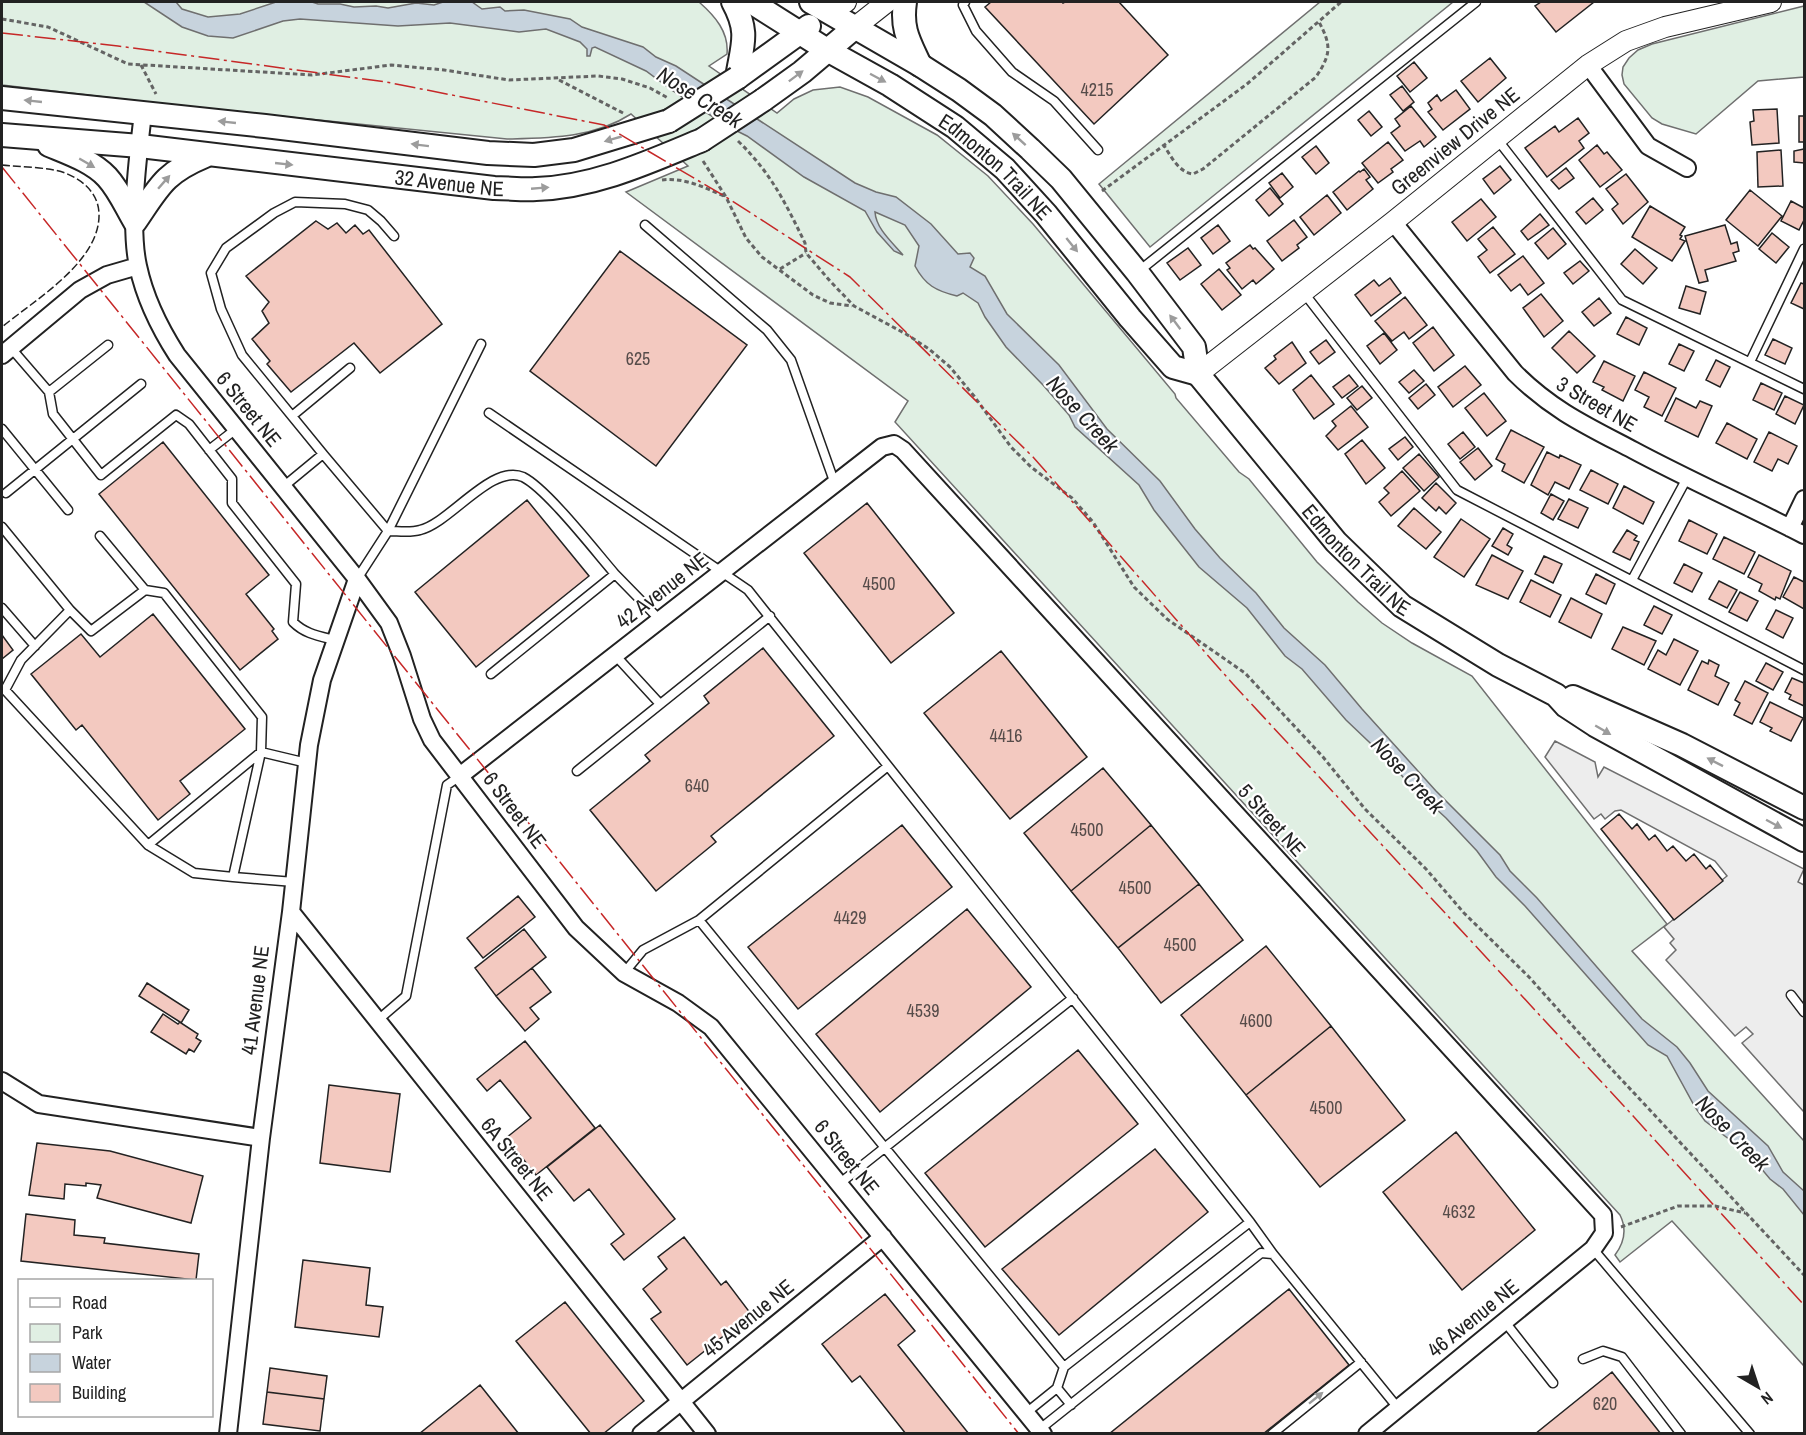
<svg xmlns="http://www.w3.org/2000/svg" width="1806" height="1435" viewBox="0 0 1806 1435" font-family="'Archivo Narrow',sans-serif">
  <rect width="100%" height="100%" fill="#fff"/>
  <path fill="#e0efe3" stroke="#6f6f6f" stroke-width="1.5" d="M2 2H699C715 16 729 32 727 54L709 66 777 113 794 99 813 90 840 87 868 97 937 135 988 176 1033 224 1175 394 1176 398 1239 472 1249 479 1317 562 1358 602 1382 623 1412 643 1472 676 1667 924 1632 951 1804 1141V1366L1672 1221 1620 1262 1615 1255C1624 1243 1627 1229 1620 1215L895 422 908 401 626 192 688 166 631 114C594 138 550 138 507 139L190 107 2 85Z
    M1320 2H1453L1150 247 1099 184Z
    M1804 6V77L1758 81 1696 134 1662 124 1652 118 1624 84 1622 75 1623 67 1629 58 1638 50 1652 44Z"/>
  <path fill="#ededed" stroke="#6f6f6f" stroke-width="1.5" d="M1555 741 1595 762 1598 777 1604 767 1804 869 1798 882 1804 885V1112L1742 1043 1753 1034 1746 1027 1735 1036 1666 960 1676 950 1670 943 1674 939 1664 927 1727 876 1715 861 1621 810 1615 811 1605 819 1601 814 1594 819 1545 757Z"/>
  <path fill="#c7d3dd" stroke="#6f6f6f" stroke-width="1.5" d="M144 2H176L182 9 208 17 240 14 276 2H312L318 4H340L354 7 376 6 388 8 416 3 434 5 443 2H472L482 9 500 7 505 11 524 10 570 19 582 27 643 47 656 57 676 66 855 183 876 192 896 197 931 224 958 254 970 253 974 258 970 267 985 276 1007 314 1059 365 1107 429 1160 481 1195 529 1220 558 1256 593 1284 628 1325 665 1362 709 1436 791 1500 855 1510 871 1537 898 1642 1019 1677 1047 1690 1063 1708 1091 1768 1146 1783 1172 1804 1191V1215L1783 1189 1770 1179 1750 1155 1705 1121 1695 1107 1667 1056 1648 1045 1525 906 1496 877 1477 851 1446 818 1410 785 1388 760 1346 720 1302 669 1285 656 1247 608 1199 567 1154 510 1139 485 1075 427 1069 415 1043 385 1006 347 985 317 978 303 963 293 957 296C936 291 925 285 915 266L919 246 905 225 875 212C876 229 893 243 903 255L894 251 877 232 865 211 804 177 747 136 727 126 673 91 646 71 595 47 592 48 590 56H587V49L580 42 546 29 519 32 450 23 398 26 300 19 283 21 233 38 208 36 182 27Z"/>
  <path fill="#f3c9c0" stroke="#222" stroke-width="1.5" d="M991 2H1062L1063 3 1065 2H1119L1168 55 1094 124 985 7Z
    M1541 2H1594L1556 32 1535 6Z
    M1490 58 1506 78 1478 102 1461 81Z
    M1414 62 1427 78 1410 92 1397 76Z
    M1402 86 1414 102 1403 111 1390 95Z
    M1456 90 1470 109 1443 130 1428 112 1432 109 1428 103 1437 95 1441 101Z
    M1411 106 1436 137 1424 147 1420 141 1405 151 1391 133 1400 126 1395 119Z
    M1777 109 1779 143 1752 145 1750 122 1754 121 1753 110Z
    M1369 111 1382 127 1371 136 1358 120Z
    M1799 116H1804V142H1799Z
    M1578 118 1589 133 1579 141 1584 148 1547 177 1525 148 1555 126 1559 132Z
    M1388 142 1403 160 1391 169 1393 172 1378 183 1362 163Z
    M1597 145 1604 154 1607 152 1622 170 1600 187 1579 160Z
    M1316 146 1329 163 1316 174 1302 157Z
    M1804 149V163L1794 162V151Z
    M1781 150 1783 186 1758 187 1757 152Z
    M1500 166 1511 180 1494 194 1483 179Z
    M1566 168 1574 178 1559 189 1551 180Z
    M1364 169 1370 177 1366 180 1373 189 1347 210 1333 192 1359 171 1360 172Z
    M1282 173 1293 187 1280 198 1269 183Z
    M1626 174 1648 202 1623 224 1612 209 1618 204 1606 189Z
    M1270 188 1283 204 1269 216 1256 200Z
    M1750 190 1782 216 1758 246 1726 220Z
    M1327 195 1341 213 1314 235 1300 217Z
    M1593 198 1603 210 1586 224 1576 212Z
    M1481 199 1496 217 1467 241 1452 222Z
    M1791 201 1804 208V220L1799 230 1781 221Z
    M1650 206 1685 227 1680 235 1682 236 1680 239 1685 241 1672 261 1632 237Z
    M1540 214 1549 225 1528 240 1521 231Z
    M1294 220 1307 237 1297 245 1299 248 1282 261 1267 241Z
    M316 221 328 229 337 223 346 233 355 225 363 234 369 230 442 324 380 373 354 343 291 392 267 364 270 361 252 339 269 323 262 311 269 302 246 276Z
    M1218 225 1230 241 1213 254 1201 238Z
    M1725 225 1731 244 1737 242 1739 251 1733 253 1736 261 1705 270 1708 281 1699 283 1685 236Z
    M1493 227 1515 254 1490 273 1478 257 1487 250 1478 239Z
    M1553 228 1566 244 1548 259 1535 243Z
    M1772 233 1789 247 1776 263 1759 249Z
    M1250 245 1253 249 1255 248 1274 269 1256 284 1253 280 1242 289 1227 270 1230 268 1226 263Z
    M1188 248 1201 265 1180 280 1167 263Z
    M1635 249 1657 268 1643 284 1621 264Z
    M620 251 747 345 656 466 530 371Z
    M1523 256 1544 283 1528 295 1520 284 1511 291 1498 275Z
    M1580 261 1589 271 1573 284 1564 273Z
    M1219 269 1241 295 1222 310 1201 284Z
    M1390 278 1401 293 1371 316 1355 295 1374 280 1379 286Z
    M1801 283 1804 284V309L1791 303Z
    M1686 286 1706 292 1700 314 1679 308Z
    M1541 294 1563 321 1544 337 1523 308Z
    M1405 297 1427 325 1409 339 1404 332 1392 341 1375 321Z
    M1599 298 1611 313 1594 326 1582 312Z
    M1626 317 1647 328 1639 345 1617 334Z
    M1433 327 1454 355 1434 371 1413 343Z
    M1569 331 1595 356 1577 373 1552 348Z
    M1384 333 1397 350 1380 364 1367 346Z
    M1773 339 1792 348 1785 364 1765 355Z
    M1326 340 1335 352 1319 364 1310 352Z
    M1292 342 1306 363 1279 384 1265 368 1276 359 1274 356Z
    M1679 344 1694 351 1684 371 1669 364Z
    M1716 360 1730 367 1720 387 1706 380Z
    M1604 361 1635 376 1623 401 1602 390 1604 387 1593 382Z
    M1465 366 1481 385 1453 407 1438 387Z
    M1414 370 1424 381 1409 393 1399 382Z
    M1644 372 1676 388 1662 416 1644 407 1649 397 1635 390Z
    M1311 375 1334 404 1314 419 1293 390Z
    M1349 375 1358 386 1342 398 1333 387Z
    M1761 383 1782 393 1774 410 1753 400Z
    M1426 384 1435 395 1418 409 1409 398Z
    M1362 386 1372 398 1357 410 1347 398Z
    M1484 393 1506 421 1487 436 1465 408Z
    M1785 396 1804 405 1795 424 1776 414Z
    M1676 398 1696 408 1700 401 1712 406 1698 437 1665 421Z
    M1351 406 1368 427 1338 450 1326 436 1336 426 1332 421Z
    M1727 423 1757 439 1747 459 1716 443Z
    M1511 430 1544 447 1524 483 1502 471 1505 464 1496 459Z
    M1463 432 1475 447 1460 459 1448 444Z
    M1769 432 1797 446 1788 464 1778 459 1772 471 1754 462Z
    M1405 437 1413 447 1398 460 1389 449Z
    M1362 440 1385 468 1366 484 1345 454Z
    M163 442 269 575 246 594 274 629 272 631 278 639 240 670 99 494Z
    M1478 448 1492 466 1475 480 1460 462Z
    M1547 452 1559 458 1560 455 1581 465 1569 489 1555 482 1548 495 1531 485Z
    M1419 454 1439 477 1424 491 1403 468Z
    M1591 470 1618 484 1608 504 1580 490Z
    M1402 471 1420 491 1391 516 1379 502 1389 493 1384 488Z
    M1436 483 1456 503 1446 514 1439 507 1436 511 1422 498Z
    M1624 486 1654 502 1643 524 1613 508Z
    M1551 494 1564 501 1553 520 1541 513Z
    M1569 499 1588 508 1578 528 1558 519Z
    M527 500 589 576 476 667 415 592Z
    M867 503 954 613 891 663 804 553Z
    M1414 508 1441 532 1426 549 1398 526Z
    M1461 519 1490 539 1464 577 1434 557Z
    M1689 520 1717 534 1707 554 1679 541Z
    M1503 528 1513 534 1507 545 1512 548 1508 555 1492 546Z
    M1627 530 1637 536 1634 540 1639 542 1630 560 1613 552Z
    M1724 537 1755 552 1744 574 1713 559Z
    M1492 555 1523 571 1508 599 1476 585Z
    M1759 555 1791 571 1780 599 1776 597 1775 600 1759 591 1762 584 1748 577Z
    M1544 556 1562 564 1553 583 1535 574Z
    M1684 564 1702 573 1692 592 1674 583Z
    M1596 574 1615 584 1606 604 1586 594Z
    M1794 577 1804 582V609L1783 597Z
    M1531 580 1561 595 1550 617 1520 602Z
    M1719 581 1737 590 1727 608 1709 599Z
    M1740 592 1758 601 1747 621 1729 612Z
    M1571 598 1602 614 1591 638 1559 622Z
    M1654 606 1672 615 1662 634 1644 625Z
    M1776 610 1793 618 1783 638 1766 629Z
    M153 614 245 729 180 781 190 794 158 820 82 725 76 730 31 674 81 634 100 657Z
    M1623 627 1656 641 1644 665 1612 649Z
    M2 635 13 650 2 659Z
    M1674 639 1698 651 1680 685 1648 669 1658 650 1666 655Z
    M763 648 834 736 711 836 716 842 656 891 590 810 650 761 645 755 709 703 704 696Z
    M1001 651 1087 757 1010 819 924 713Z
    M1709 660 1719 665 1715 676 1729 683 1718 705 1688 690 1702 661 1708 664Z
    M1766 663 1783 672 1773 690 1756 681Z
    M1792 678 1804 683V706L1789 699 1791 695 1785 692Z
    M1745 681 1768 693 1752 724 1734 715 1740 703 1735 700Z
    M1770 702 1803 718 1791 741 1770 731 1772 728 1760 722Z
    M1103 768 1151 825 1071 891 1024 833Z
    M1619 814 1632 829 1637 824 1649 840 1655 835 1667 851 1673 846 1686 861 1694 854 1706 869 1710 865 1723 881 1674 920 1601 829Z
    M902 825 952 887 798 1009 748 947Z
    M1151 825 1199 884 1118 948 1071 891Z
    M1199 884 1243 940 1161 1003 1118 948Z
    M518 896 535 917 483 958 467 938Z
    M967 909 1031 987 880 1112 816 1034Z
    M524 929 546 957 496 996 475 968Z
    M1266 946 1331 1026 1246 1095 1181 1015Z
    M532 968 551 992 530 1008 539 1019 525 1031 496 996Z
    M147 983 189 1010 181 1023 198 1034 196 1038 201 1041 194 1052 189 1049 186 1054 151 1032 163 1014 178 1024 180 1022 139 996Z
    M1331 1026 1405 1120 1320 1187 1246 1095Z
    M525 1041 595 1128 536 1175 506 1138 531 1118 500 1080 487 1091 477 1079Z
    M1078 1050 1138 1124 985 1247 925 1173Z
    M329 1085 400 1094 390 1172 320 1163Z
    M600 1125 675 1219 624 1260 611 1244 624 1234 589 1189 574 1201 547 1167Z
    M1456 1132 1535 1230 1462 1290 1383 1192Z
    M37 1143 110 1151 203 1176 191 1223 97 1198 101 1185 86 1183V1186L65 1184 64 1199 29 1195Z
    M1155 1149 1208 1212 1059 1335 1002 1269Z
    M26 1214 75 1220 74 1235 105 1238 104 1243 199 1254 196 1280 21 1261Z
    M684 1237 721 1285 726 1281 751 1314 687 1365 651 1319 661 1312 643 1289 667 1269 658 1257Z
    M303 1260 370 1268 366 1305 383 1307 379 1337 295 1327Z
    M1289 1289 1349 1365 1263 1434H1109Z
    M885 1294 915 1331 898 1345 969 1434H906L860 1376 852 1382 822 1344Z
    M565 1302 644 1401 603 1434H591L516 1341Z
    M270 1368 327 1376 324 1399 267 1392Z
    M1612 1372 1661 1434H1535Z
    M480 1385 519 1434H419Z
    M267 1392 324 1399 320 1431 263 1424Z"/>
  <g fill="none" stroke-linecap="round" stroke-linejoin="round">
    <g stroke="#222" stroke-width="11">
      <path id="service" d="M965 2 963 5 976 31 1012 72 1054 101 1098 150
        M1497 139 1622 300 1804 389
        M645 225 767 330 791 360 835 484
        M1139 271 1476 2
        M1304 293 1457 490 1804 670
        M481 344 388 531C398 531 411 533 420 530 450 523 492 463 523 477 547 489 595 551 615 574
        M11 348 49 392 108 345
        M1750 362 1804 249
        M49 392 53 414 101 475 176 415 189 424 232 479V503L296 584 293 622C305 634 319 636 335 640
        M489 413 748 590 888 766
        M292 416 350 368
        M2 429 68 510
        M209 450 236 429
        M323 454 242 355 221 309 211 273 226 248 274 213 295 202 345 204 368 210 381 221 394 236
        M283 487 323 454 388 531 357 579
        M6 493 141 384
        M2 527 70 610
        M100 536 145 590
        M1632 580 1687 478
        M2 608 35 646
        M615 655 660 704
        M491 674 615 574 660 620
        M577 771 770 616
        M148 845 5 690 21 660 70 610 91 631 145 590 164 593 262 717 261 752 148 845 194 873 233 877
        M294 882 233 877 261 752 307 763
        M624 973 643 950 699 920 888 766 1250 1222 1064 1367 699 920
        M1791 995 1804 1012
        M378 1020 406 996 447 785 460 776
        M839 1184 1073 998
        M1250 1222 1273 1254
        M1593 1249 1750 1434
        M1505 1322 1553 1383
        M1583 1359 1603 1351 1622 1357 1681 1434
        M1057 1388 1071 1405
        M1026 1413 1057 1388 1064 1367
        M1040 1429 1261 1253 1273 1254 1398 1408
        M1272 1434 1361 1362"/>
    </g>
    <g stroke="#222" stroke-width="20">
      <path id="minor" d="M1588 65 1648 146 1687 168
        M143 113C138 156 129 225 138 266 145 299 159 327 177 355L357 579 389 623 402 656 422 719 432 740 576 928 624 973 678 1003 711 1027 1043 1434
        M1393 222 1515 373C1552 410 1587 426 1633 450 1689 480 1748 506 1804 535
        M2 355 80 290 107 275 138 266
        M1790 528 1804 499
        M461 775 882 447 894 444 903 450 1603 1215 1604 1233 1593 1249 1367 1434
        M291 912 707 1434
        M2 1081 39 1104 261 1138
        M228 1434 261 1138 291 912 309 745 322 680 357 579
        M641 1434 883 1237"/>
    </g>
    <g stroke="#222" stroke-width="22">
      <path id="tertiary" d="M829 12 846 2
        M854 28 887 2
        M1198 374 1393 222 1588 65 1626 41 1665 27 1771 2"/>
    </g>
    <g stroke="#222" stroke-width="26">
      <g id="secondary">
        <path d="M733 2C750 33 742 45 737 78"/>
        <path id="s1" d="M751 2 827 50 890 85 955 127 1005 169 1046 214 1130 318 1173 367 1198 374"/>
        <path id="s2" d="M811 2 920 65 959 90 993 115 1030 149 1061 179 1137 272 1194 347 1198 374 1336 542 1402 606 1498 665 1556 695 1566 706 1595 725 1804 840"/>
        <path d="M905 2C901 29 909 41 920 65"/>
        <path d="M737 78 809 26"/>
        <path d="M2 98 265 126 488 153 534 155 574 150 669 121"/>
        <path d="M763 100 802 72 854 28"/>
        <path id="s3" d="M2 135 140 146 494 188C508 188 523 190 536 189 595 187 649 162 702 140"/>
        <path d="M49 145C68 153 92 161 107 177 119 190 126 207 135 222 159 187 164 173 205 156"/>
        <path d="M1573 697 1682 745 1804 808"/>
      </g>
    </g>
    <path stroke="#646464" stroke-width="3" stroke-dasharray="4.5 3" stroke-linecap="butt" d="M2 19 48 27 128 64 312 75 391 65 444 70 509 80 598 76 622 79 650 88 668 98
      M141 65 156 94
      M559 80 625 114
      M738 141C771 173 785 202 805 243L806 253 830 281 854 306 906 334 929 349 950 367 974 396 1011 447 1031 467 1072 498 1093 522 1134 587 1167 619 1245 673 1323 757 1365 809 1426 869 1464 913 1529 977 1605 1062 1804 1275
      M1163 144C1171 156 1178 172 1193 174L1203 169 1316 77C1331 54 1332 46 1318 20
      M703 161 726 197 746 238 762 257 813 295 830 303 852 306
      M662 180C684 177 706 188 726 197
      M1102 191 1247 84 1341 2
      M780 269 806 253
      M1621 1227 1678 1206H1715L1745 1213"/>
    <use href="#service" stroke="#fff" stroke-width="8"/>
    <use href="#minor" stroke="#fff" stroke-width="16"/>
    <use href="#tertiary" stroke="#fff" stroke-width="20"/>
    <use href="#secondary" stroke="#fff" stroke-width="22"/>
    <g stroke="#222" stroke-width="26" stroke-linecap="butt">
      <path id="secondary-bridge" d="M669 121 737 78
        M702 140 763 100"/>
    </g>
    <use href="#secondary-bridge" stroke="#fff" stroke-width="22"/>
    <path stroke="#222" stroke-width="1.5" stroke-dasharray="8 3" stroke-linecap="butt" d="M2 165C19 167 50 167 65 173 83 180 98 193 99 213 101 261 36 299 2 327"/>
    <path stroke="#c62828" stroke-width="1.5" stroke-dasharray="21 4.5 3 4.5" stroke-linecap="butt" d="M2 33 118 46 386 82 604 125 726 197 850 277 1033 457 1233 684 1634 1117 1804 1305
      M2 167 1019 1434"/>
  </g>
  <defs><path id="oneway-solid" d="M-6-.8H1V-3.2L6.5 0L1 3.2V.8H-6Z" transform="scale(1.5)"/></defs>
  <g fill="#9c9c9c">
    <use href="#oneway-solid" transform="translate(796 76) rotate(-37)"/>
    <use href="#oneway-solid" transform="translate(878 78) rotate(28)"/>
    <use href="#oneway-solid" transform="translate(33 101) rotate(-174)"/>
    <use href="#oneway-solid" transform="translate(227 122) rotate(-174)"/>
    <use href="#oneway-solid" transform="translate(613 139) rotate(164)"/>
    <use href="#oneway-solid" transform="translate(1019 139) rotate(-138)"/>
    <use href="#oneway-solid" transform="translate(420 145) rotate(-173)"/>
    <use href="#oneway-solid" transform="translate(87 163) rotate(30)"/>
    <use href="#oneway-solid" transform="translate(284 164) rotate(6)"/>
    <use href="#oneway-solid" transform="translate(164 182) rotate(-49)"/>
    <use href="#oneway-solid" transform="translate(540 188) rotate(-5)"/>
    <use href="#oneway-solid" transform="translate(1072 245) rotate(51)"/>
    <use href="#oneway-solid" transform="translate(1175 322) rotate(-127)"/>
    <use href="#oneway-solid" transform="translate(1603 730) rotate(30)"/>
    <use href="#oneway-solid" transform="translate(1715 762) rotate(-153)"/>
    <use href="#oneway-solid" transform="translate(1774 824) rotate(28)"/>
    <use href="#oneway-solid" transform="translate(1316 1398) rotate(-39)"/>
  </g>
  <g text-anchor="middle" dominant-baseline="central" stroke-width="4.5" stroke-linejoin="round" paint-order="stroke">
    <g font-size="18" fill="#564c4a">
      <text x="1097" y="89">4215</text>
      <text x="638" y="358">625</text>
      <text x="879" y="583">4500</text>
      <text x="1006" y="735">4416</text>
      <text x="697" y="785">640</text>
      <text x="1087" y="829">4500</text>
      <text x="1135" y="887">4500</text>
      <text x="850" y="917">4429</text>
      <text x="1180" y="944">4500</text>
      <text x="923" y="1010">4539</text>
      <text x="1256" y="1020">4600</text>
      <text x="1326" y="1107">4500</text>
      <text x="1459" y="1211">4632</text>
      <text x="1605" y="1403">620</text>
    </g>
    <g font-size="21" fill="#222" stroke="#fff">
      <text transform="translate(1455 141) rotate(-39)">Greenview Drive NE</text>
      <text stroke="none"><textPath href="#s1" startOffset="296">Edmonton Trail NE</textPath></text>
      <text stroke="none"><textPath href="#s3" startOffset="450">32 Avenue NE</textPath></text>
      <text transform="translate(1597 404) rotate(30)">3 Street NE</text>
      <text transform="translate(249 409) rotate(51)">6 Street NE</text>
      <text stroke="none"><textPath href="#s2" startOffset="794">Edmonton Trail NE</textPath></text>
      <text transform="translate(662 590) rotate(-38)">42 Avenue NE</text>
      <text transform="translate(515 810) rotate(53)">6 Street NE</text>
      <text transform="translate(1272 820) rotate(48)">5 Street NE</text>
      <text transform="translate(255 1000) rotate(-83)">41 Avenue NE</text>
      <text transform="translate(847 1157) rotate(51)">6 Street NE</text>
      <text transform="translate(517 1159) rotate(51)">6A Street NE</text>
      <text transform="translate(748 1318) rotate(-39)">45 Avenue NE</text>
      <text transform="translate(1473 1318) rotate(-39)">46 Avenue NE</text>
    </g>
    <g font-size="22" font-style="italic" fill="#222" stroke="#fff">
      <text transform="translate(700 97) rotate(32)">Nose Creek</text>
      <text transform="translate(1083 414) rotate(48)">Nose Creek</text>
      <text transform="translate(1408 775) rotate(47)">Nose Creek</text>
      <text transform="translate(1733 1133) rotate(46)">Nose Creek</text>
    </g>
  </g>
  <rect width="1806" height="1435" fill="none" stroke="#222222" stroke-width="6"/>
  <rect x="18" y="1279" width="195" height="138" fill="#ffffff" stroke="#a7a7a7" stroke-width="1.5"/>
  <rect x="30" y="1298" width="30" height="9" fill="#ffffff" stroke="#a7a7a7" stroke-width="1.5"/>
  <text x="72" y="1309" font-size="18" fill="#222222">Road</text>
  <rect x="30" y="1324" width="30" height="18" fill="#e0efe3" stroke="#a7a7a7" stroke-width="1.5"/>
  <text x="72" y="1339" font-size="18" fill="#222222">Park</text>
  <rect x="30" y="1354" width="30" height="18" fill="#c7d3dd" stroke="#a7a7a7" stroke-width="1.5"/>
  <text x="72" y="1369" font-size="18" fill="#222222">Water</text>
  <rect x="30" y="1384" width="30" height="18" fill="#f3c9c0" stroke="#a7a7a7" stroke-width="1.5"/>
  <text x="72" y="1399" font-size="18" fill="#222222">Building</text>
  <g transform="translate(1758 1387) rotate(141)" stroke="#ffffff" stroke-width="4.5" paint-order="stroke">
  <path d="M0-4.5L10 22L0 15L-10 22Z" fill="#222222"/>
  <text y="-9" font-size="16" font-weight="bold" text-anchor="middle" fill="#222222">N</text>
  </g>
</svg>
